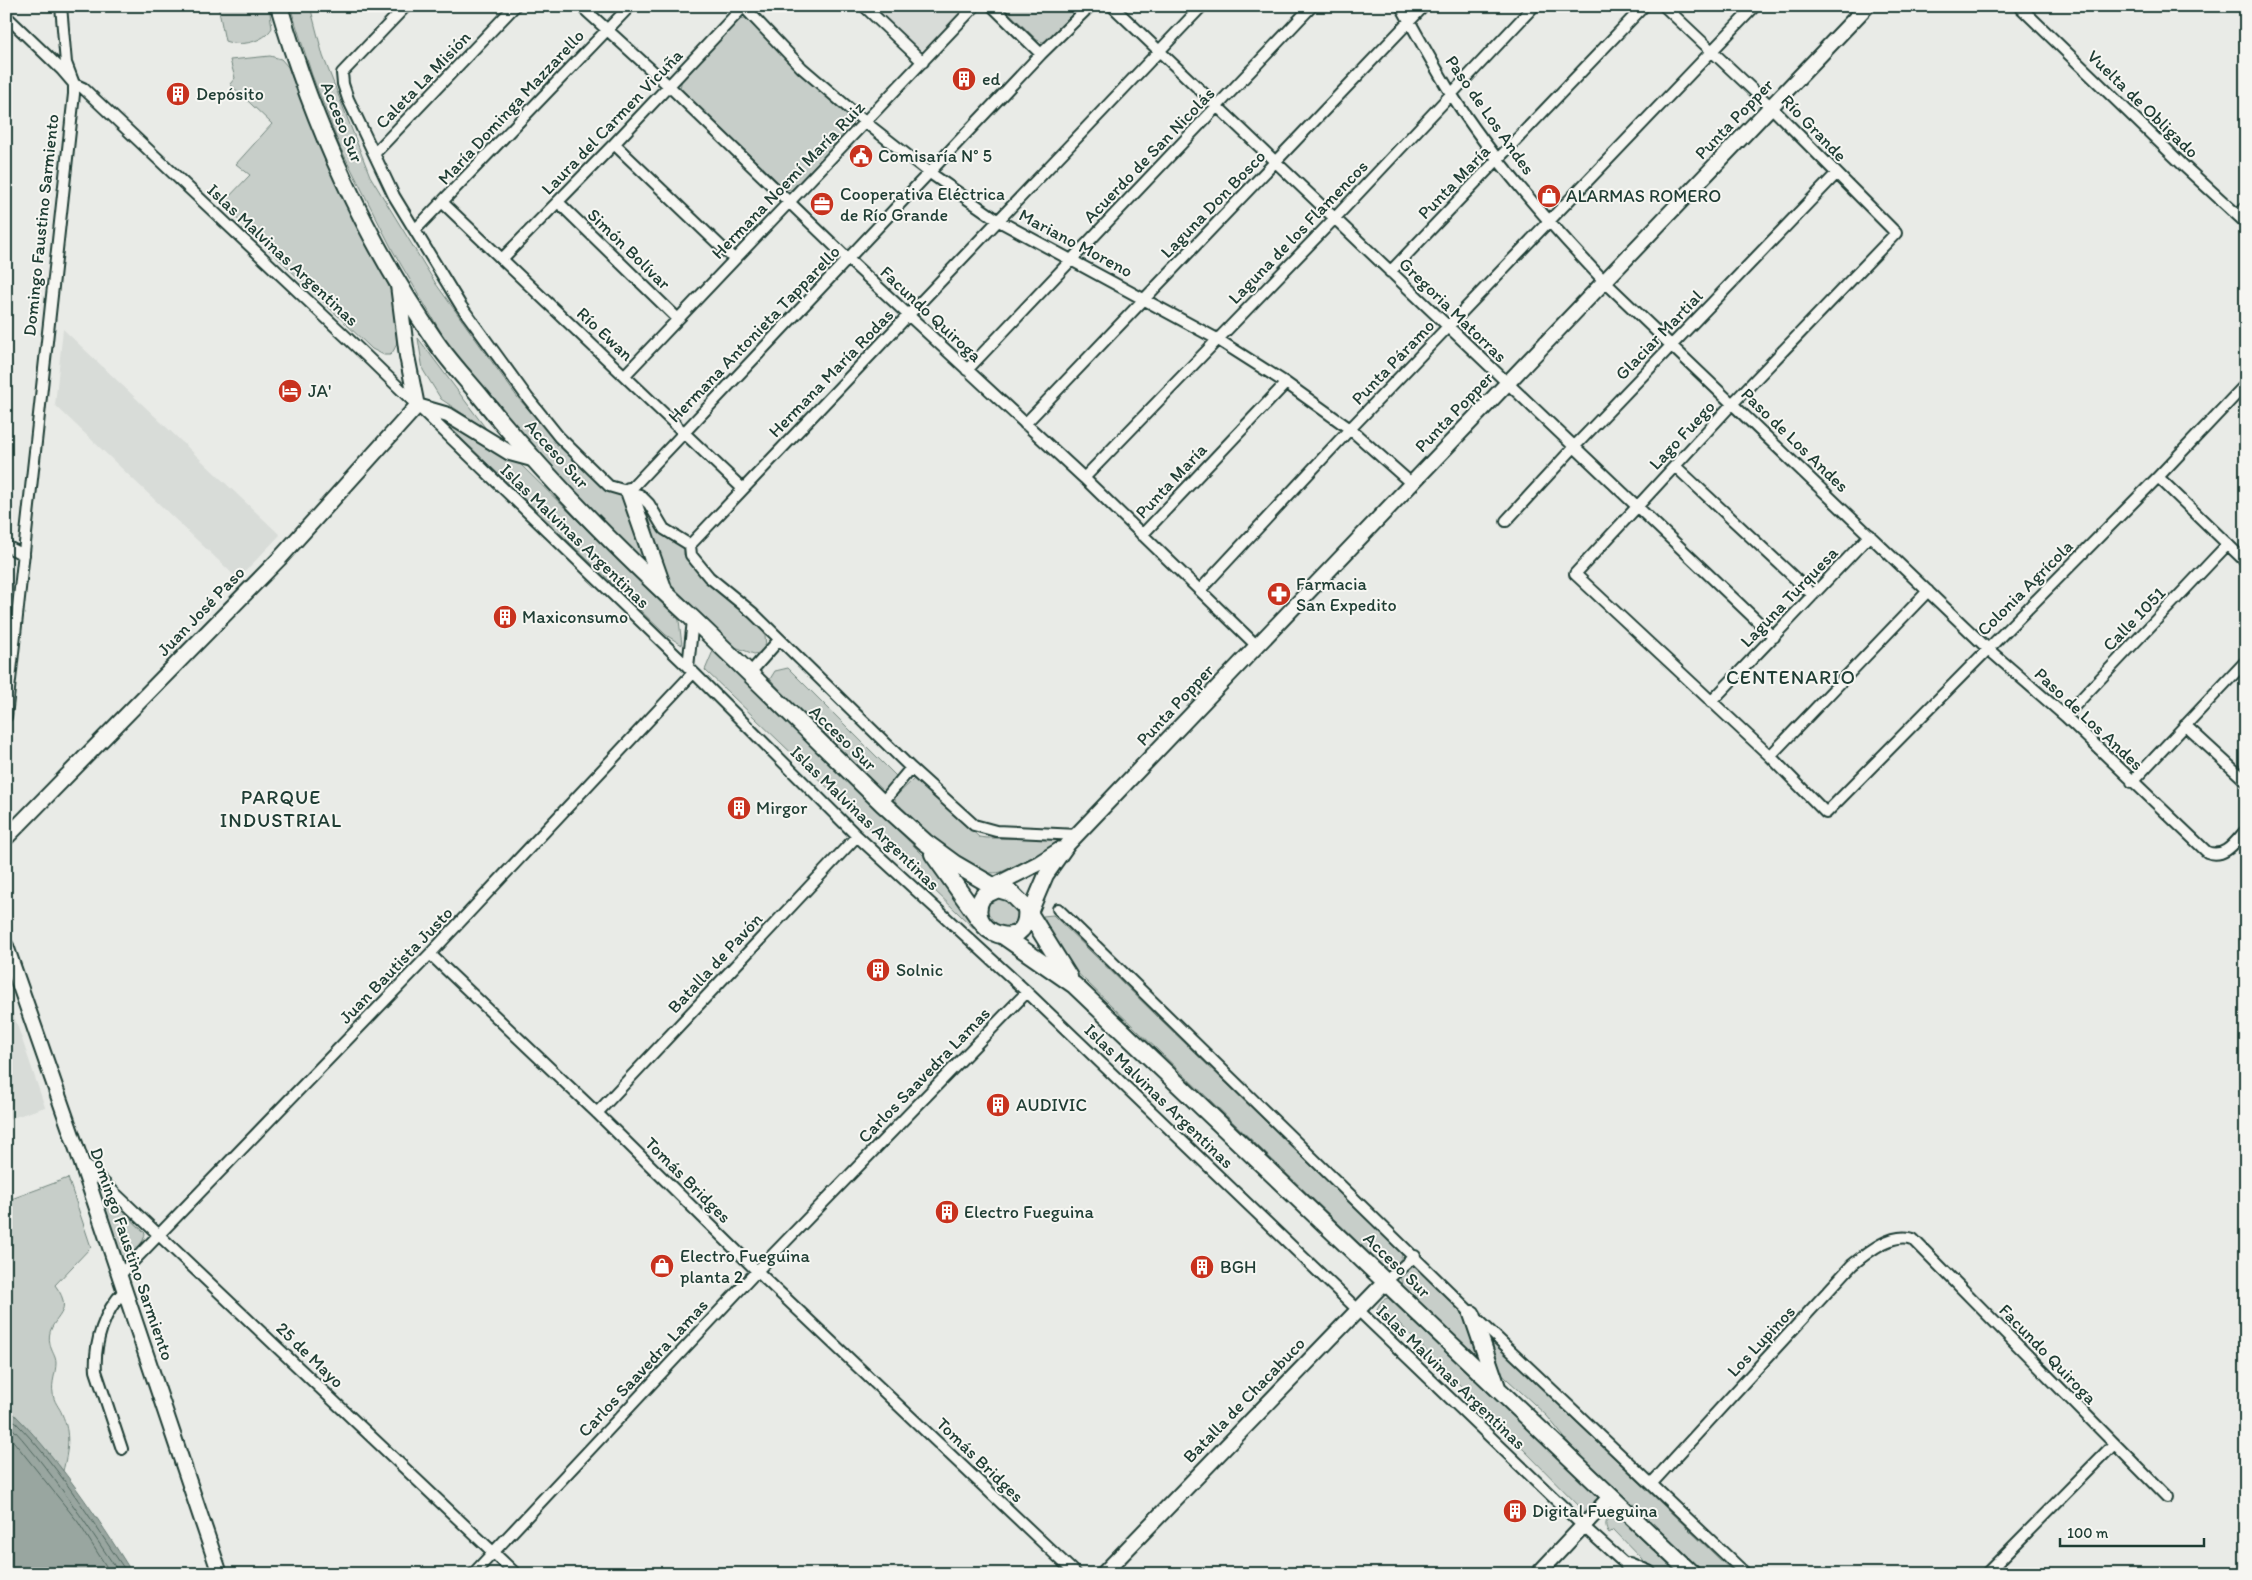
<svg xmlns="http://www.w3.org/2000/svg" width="2252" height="1580" viewBox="0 0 2252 1580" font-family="Itim,sans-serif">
  <rect width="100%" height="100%" fill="#e9ebe7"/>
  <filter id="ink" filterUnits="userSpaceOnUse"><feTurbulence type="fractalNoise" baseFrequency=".02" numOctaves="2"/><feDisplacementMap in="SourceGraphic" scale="10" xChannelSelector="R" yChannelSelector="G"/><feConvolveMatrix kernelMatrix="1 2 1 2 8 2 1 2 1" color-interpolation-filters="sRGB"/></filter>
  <g filter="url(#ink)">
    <path fill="#d8dcd8" d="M873 6H967L928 47 922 50 916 48Z
      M63 329 280 535 238 579 55 405Z
      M6 992 45 1107 6 1120Z"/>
    <path fill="#c7cec9" stroke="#73867e" d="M218 6H269L272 28C264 42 241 47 225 41Z
      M290 6H310L323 56 370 176 436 284 518 398 569 454 593 478 623 496 651 567 580 501 501 411 452 351 393 251 340 147 312 75Z
      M1002 6H1080L1048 39 1043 42 1037 40Z
      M745 18 798 71 853 121 852 127 791 190 785 189 680 88 682 79 739 19Z
      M270 56 281 59 288 67C308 117 327 167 351 215 366 244 386 272 395 304 399 320 402 343 390 355H384L372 349 227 209 224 202 250 175 236 164 272 124 230 84 235 78 230 60Z
      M418 338 487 430 441 399 423 370Z
      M438 416 517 461 679 620 682 645 666 635Z
      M639 499 684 549V555L703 575 761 625 765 635 766 648 759 653 754 654 735 647 663 577Z
      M713 651 949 880 983 937 705 670Z
      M788 668 897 777 883 791 792 703 770 679 775 671Z
      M914 779H917L979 837 987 838 1065 839 1054 848 1001 872C966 881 919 823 895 801V797Z
      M1000 896 1017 905 1021 921 1007 931 989 921 985 907 988 900Z
      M1053 915 1402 1254C1401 1261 1397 1264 1391 1267H1384L1064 960 1043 916Z
      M68 1178 91 1247 55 1285C79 1317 44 1317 50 1344 51 1351 56 1356 56 1363 56 1373 51 1383 53 1393 53 1401 60 1408 62 1414 71 1434 68 1451 63 1471L28 1429 6 1406V1201Z
      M110 1199 145 1233C145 1242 133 1255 124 1259L120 1256 103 1204 105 1200Z
      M1410 1266H1416L1470 1318 1482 1361 1402 1285 1400 1276Z
      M1388 1298 1601 1499 1587 1514 1394 1318 1386 1321 1377 1311C1378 1305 1382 1299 1388 1298Z
      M1493 1342 1735 1574H1705L1572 1447 1547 1416 1494 1367Z
      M1615 1514 1678 1574H1664L1641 1564 1642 1559 1614 1530 1609 1533C1603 1524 1606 1518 1615 1514Z"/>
    <path fill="#99a6a0" stroke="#687c75" d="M6 1406C56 1454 96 1515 133 1574H6Z"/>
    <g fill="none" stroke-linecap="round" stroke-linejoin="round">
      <path stroke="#50675f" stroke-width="1" d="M6 1413C55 1459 90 1519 128 1574
        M6 1421C50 1468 84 1521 120 1574
        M6 1432 78 1522 111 1574"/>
      <g stroke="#1f3d34" stroke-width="14">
        <path id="street" d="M406 6 342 73 343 84 348 99 394 196 461 306 527 397 559 437 609 486 640 495 649 504 664 529 690 545
          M581 6 669 86 848 259 1084 478 1257 646
          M743 6 802 68 865 122 930 173 999 221 1217 339 1286 383 1350 429 1412 484
          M864 6 923 62
          M992 6 1041 54
          M1112 6 1774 637
          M1401 6C1417 35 1433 64 1450 92 1493 160 1550 224 1605 282L1988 649 2065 716 2207 852C2225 859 2235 842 2246 830
          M1664 6 1771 107 1896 233 1733 403 1575 574 1770 756 1826 813 2158 477 2246 384
          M2019 6 2185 167 2246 223
          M6 16 62 70 74 84 83 88 359 349 688 667 857 836 1027 992 1584 1527 1632 1570
          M614 144 734 259
          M374 154 515 6
          M558 202 678 319
          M443 203 743 489
          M2238 215 2246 207
          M415 230 630 6
          M502 259 614 144 744 6
          M1390 272 1644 6
          M967 370 1312 6
          M625 375 975 6
          M1025 424 1424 6
          M1675 466 1813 595
          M2158 477 2246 562
          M1084 478 1334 219 1534 6
          M629 491 1041 54 1090 6
          M1506 521 1574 447 1836 174
          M1142 535 1286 383
          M690 545 1202 6
          M690 545 691 555 709 577 753 613 911 768 974 825 996 831 1078 835
          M6 546 24 555
          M1201 589 1350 429 1755 6
          M688 667 693 620
          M749 674 779 640
          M1711 702 1870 535
          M2065 716 2227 545
          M6 717 74 94V84L66 63 61 6
          M2185 725 2246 781
          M1770 756 1928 591
          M2132 782 2246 661
          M882 803 911 768
          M1058 909 1472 1314 1746 1574
          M430 954 597 1113 757 1271 1076 1574
          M597 1113 857 836
          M81 1161 516 1574
          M119 1276 430 954 693 673
          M1386 1281 1415 1256
          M122 1449 96 1371C94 1343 104 1311 124 1291
          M1652 1483 1852 1265C1868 1252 1892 1232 1913 1239L2167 1497
          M473 1574 757 1271 1027 992
          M1986 1574 2114 1444"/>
      </g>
      <g stroke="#1f3d34" stroke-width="18">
        <path id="secondary" d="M398 285 407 356 417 406
          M417 406 448 415 510 453 532 459
          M6 838 280 558 417 406
          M987 892 994 886 1039 863 1061 849
          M1026 922 1046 875 1068 844 1867 6
          M6 946 81 1161 220 1574
          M1103 1574 1386 1281
          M1538 1574 1611 1496"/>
      </g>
      <g stroke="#1f3d34" stroke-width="20">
        <path id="primary" d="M279 6C313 124 366 241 436 342 449 361 466 379 481 397 545 477 617 549 692 618 756 679 818 741 882 803L925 842 955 864 998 889
          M629 491 664 591
          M933 854 980 920
          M998 889 1011 893 1026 908C1032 957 960 933 983 896Z
          M1026 908 1069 977
          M1002 935 1074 985 1692 1574
          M1472 1314 1497 1387
          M1629 1566 1648 1574"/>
      </g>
      <use href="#street" stroke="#f6f6f2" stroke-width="10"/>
      <use href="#secondary" stroke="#f6f6f2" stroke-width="14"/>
      <use href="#primary" stroke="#f6f6f2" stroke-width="16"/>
    </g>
  </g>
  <defs>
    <g id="building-disc" transform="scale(1.25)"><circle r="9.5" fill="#c8321e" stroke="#f6f6f2"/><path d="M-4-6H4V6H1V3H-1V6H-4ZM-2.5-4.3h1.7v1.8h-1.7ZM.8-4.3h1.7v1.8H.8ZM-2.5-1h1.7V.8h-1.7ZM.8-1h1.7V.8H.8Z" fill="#fff"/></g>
    <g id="civic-disc" transform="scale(1.25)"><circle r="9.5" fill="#c8321e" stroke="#f6f6f2"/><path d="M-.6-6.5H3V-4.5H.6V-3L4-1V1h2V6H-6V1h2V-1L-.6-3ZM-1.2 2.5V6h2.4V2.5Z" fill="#fff"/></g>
    <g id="shop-disc" transform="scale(1.25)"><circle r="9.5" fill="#c8321e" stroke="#f6f6f2"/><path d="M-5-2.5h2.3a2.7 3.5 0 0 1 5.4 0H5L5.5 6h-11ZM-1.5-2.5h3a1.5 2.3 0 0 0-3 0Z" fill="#fff"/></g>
    <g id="office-disc" transform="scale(1.25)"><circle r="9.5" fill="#c8321e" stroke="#f6f6f2"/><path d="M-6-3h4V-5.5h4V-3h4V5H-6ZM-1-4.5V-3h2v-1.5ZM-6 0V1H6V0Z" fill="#fff"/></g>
    <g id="hotel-disc" transform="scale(1.25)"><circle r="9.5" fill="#c8321e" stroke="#f6f6f2"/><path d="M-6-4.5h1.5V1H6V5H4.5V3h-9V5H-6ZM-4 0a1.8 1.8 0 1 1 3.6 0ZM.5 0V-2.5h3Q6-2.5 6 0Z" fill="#fff"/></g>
    <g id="pharmacy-disc" transform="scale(1.25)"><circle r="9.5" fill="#c8321e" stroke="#f6f6f2"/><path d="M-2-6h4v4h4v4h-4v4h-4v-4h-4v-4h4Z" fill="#fff"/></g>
  </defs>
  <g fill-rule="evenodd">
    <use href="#building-disc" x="964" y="79"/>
    <use href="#building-disc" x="178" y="94"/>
    <use href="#civic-disc" x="861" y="156"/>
    <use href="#shop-disc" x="1549" y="196"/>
    <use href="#office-disc" x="822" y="204"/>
    <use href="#hotel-disc" x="290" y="391"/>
    <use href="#pharmacy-disc" x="1279" y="594"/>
    <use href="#building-disc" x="505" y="617"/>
    <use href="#building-disc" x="739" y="808"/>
    <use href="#building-disc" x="878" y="970"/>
    <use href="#building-disc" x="998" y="1105"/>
    <use href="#building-disc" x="947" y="1212"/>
    <use href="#shop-disc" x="662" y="1266"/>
    <use href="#building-disc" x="1202" y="1267"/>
    <use href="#building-disc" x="1515" y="1511"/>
  </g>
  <g text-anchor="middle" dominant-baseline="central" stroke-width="4" stroke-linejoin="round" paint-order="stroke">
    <g font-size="18" fill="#1f3d34" stroke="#f6f6f2" text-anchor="start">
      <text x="982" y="79">ed</text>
      <text x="196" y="94">Depósito</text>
      <text x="878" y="156">Comisaría N° 5</text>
      <text x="840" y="194">Cooperativa Eléctrica<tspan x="840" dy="21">de Río Grande</tspan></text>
      <text x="1566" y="196">ALARMAS ROMERO</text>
      <text x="308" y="391">JA'</text>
      <text x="1296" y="584">Farmacia<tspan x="1296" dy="21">San Expedito</tspan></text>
      <text x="522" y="617">Maxiconsumo</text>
      <text x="756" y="808">Mirgor</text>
      <text x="896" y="970">Solnic</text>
      <text x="1016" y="1105">AUDIVIC</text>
      <text x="964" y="1212">Electro Fueguina</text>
      <text x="680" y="1256">Electro Fueguina<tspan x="680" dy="21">planta 2</tspan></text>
      <text x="1220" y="1267">BGH</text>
      <text x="1532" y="1511">Digital Fueguina</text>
    </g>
    <g font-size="18" fill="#1f3d34" stroke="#f6f6f2">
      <text transform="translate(423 80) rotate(-46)">Caleta La Misión</text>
      <text transform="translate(2143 104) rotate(44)">Vuelta de Obligado</text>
      <text transform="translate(511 107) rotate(-47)">María Dominga Mazzarello</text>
      <text transform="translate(1490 115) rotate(55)">Paso de Los Andes</text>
      <text transform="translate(1734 119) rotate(-46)">Punta Popper</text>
      <text transform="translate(342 122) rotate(68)">Acceso Sur</text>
      <text transform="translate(612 122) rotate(-46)">Laura del Carmen Vicuña</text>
      <text transform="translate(1814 128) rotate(46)">Río Grande</text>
      <text transform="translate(1149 155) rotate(-46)">Acuerdo de San Nicolás</text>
      <text transform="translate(788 180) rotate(-46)">Hermana Noemí María Ruiz</text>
      <text transform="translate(1454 182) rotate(-46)">Punta María</text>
      <text transform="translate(1213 204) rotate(-46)">Laguna Don Bosco</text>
      <text transform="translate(41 225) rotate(-84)">Domingo Faustino Sarmiento</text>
      <text transform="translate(1298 232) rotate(-46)">Laguna de los Flamencos</text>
      <text transform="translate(1076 243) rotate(28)">Mariano Moreno</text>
      <text transform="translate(629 249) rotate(44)">Simón Bolívar</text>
      <text transform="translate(283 255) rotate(43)">Islas Malvinas Argentinas</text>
      <text transform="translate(1453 310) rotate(44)">Gregoria Matorras</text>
      <text transform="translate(931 314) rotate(43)">Facundo Quiroga</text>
      <text transform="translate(605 334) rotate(43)">Río Ewan</text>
      <text transform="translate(754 334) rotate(-46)">Hermana Antonieta Tapparello</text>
      <text transform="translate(1659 335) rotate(-46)">Glaciar Martial</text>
      <text transform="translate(1393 362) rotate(-46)">Punta Páramo</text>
      <text transform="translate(831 373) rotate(-46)">Hermana María Rodas</text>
      <text transform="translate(1454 412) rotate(-46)">Punta Popper</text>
      <text transform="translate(1682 435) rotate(-47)">Lago Fuego</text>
      <text transform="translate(1795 440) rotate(44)">Paso de Los Andes</text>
      <text transform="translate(557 454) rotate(48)">Acceso Sur</text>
      <text transform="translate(1171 481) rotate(-47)">Punta María</text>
      <text transform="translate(575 536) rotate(44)">Islas Malvinas Argentinas</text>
      <text transform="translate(2025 588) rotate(-45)">Colonia Agrícola</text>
      <text transform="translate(1789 597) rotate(-46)">Laguna Turquesa</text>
      <text transform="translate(201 611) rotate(-46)">Juan José Paso</text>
      <text transform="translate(2134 619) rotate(-46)">Calle 1051</text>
      <text transform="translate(1175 705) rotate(-47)">Punta Popper</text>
      <text transform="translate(2089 719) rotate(43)">Paso de Los Andes</text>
      <text transform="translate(843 738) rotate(44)">Acceso Sur</text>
      <text transform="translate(865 818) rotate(44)">Islas Malvinas Argentinas</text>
      <text transform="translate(715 963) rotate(-47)">Batalla de Pavón</text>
      <text transform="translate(396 965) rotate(-46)">Juan Bautista Justo</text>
      <text transform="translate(924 1075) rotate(-46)">Carlos Saavedra Lamas</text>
      <text transform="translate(1159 1096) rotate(44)">Islas Malvinas Argentinas</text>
      <text transform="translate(688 1180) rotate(45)">Tomás Bridges</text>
      <text transform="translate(132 1254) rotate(71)">Domingo Faustino Sarmiento</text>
      <text transform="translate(1397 1265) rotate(44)">Acceso Sur</text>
      <text transform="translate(1761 1341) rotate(-47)">Los Lupinos</text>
      <text transform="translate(2048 1354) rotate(46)">Facundo Quiroga</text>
      <text transform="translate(310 1355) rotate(44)">25 de Mayo</text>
      <text transform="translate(643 1368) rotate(-47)">Carlos Saavedra Lamas</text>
      <text transform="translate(1451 1377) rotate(44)">Islas Malvinas Argentinas</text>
      <text transform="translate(1244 1400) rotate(-46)">Batalla de Chacabuco</text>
      <text transform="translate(980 1460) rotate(44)">Tomás Bridges</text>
    </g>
    <g font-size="20" letter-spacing="1" fill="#1f3d34" stroke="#f6f6f2">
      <text x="1791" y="677">CENTENARIO</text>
      <text x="281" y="797">PARQUE<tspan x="281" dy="23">INDUSTRIAL</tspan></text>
    </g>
  </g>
  <rect width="2252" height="1580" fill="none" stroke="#f6f6f2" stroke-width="25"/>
  <rect x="12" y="12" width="2227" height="1555" fill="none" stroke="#1f3d34" stroke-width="2" filter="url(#ink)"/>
  <path d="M2060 1538v8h144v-8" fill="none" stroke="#1f3d34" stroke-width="2.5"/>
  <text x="2067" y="1538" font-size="15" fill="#1f3d34" stroke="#f6f6f2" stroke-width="4" paint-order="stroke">100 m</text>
</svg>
